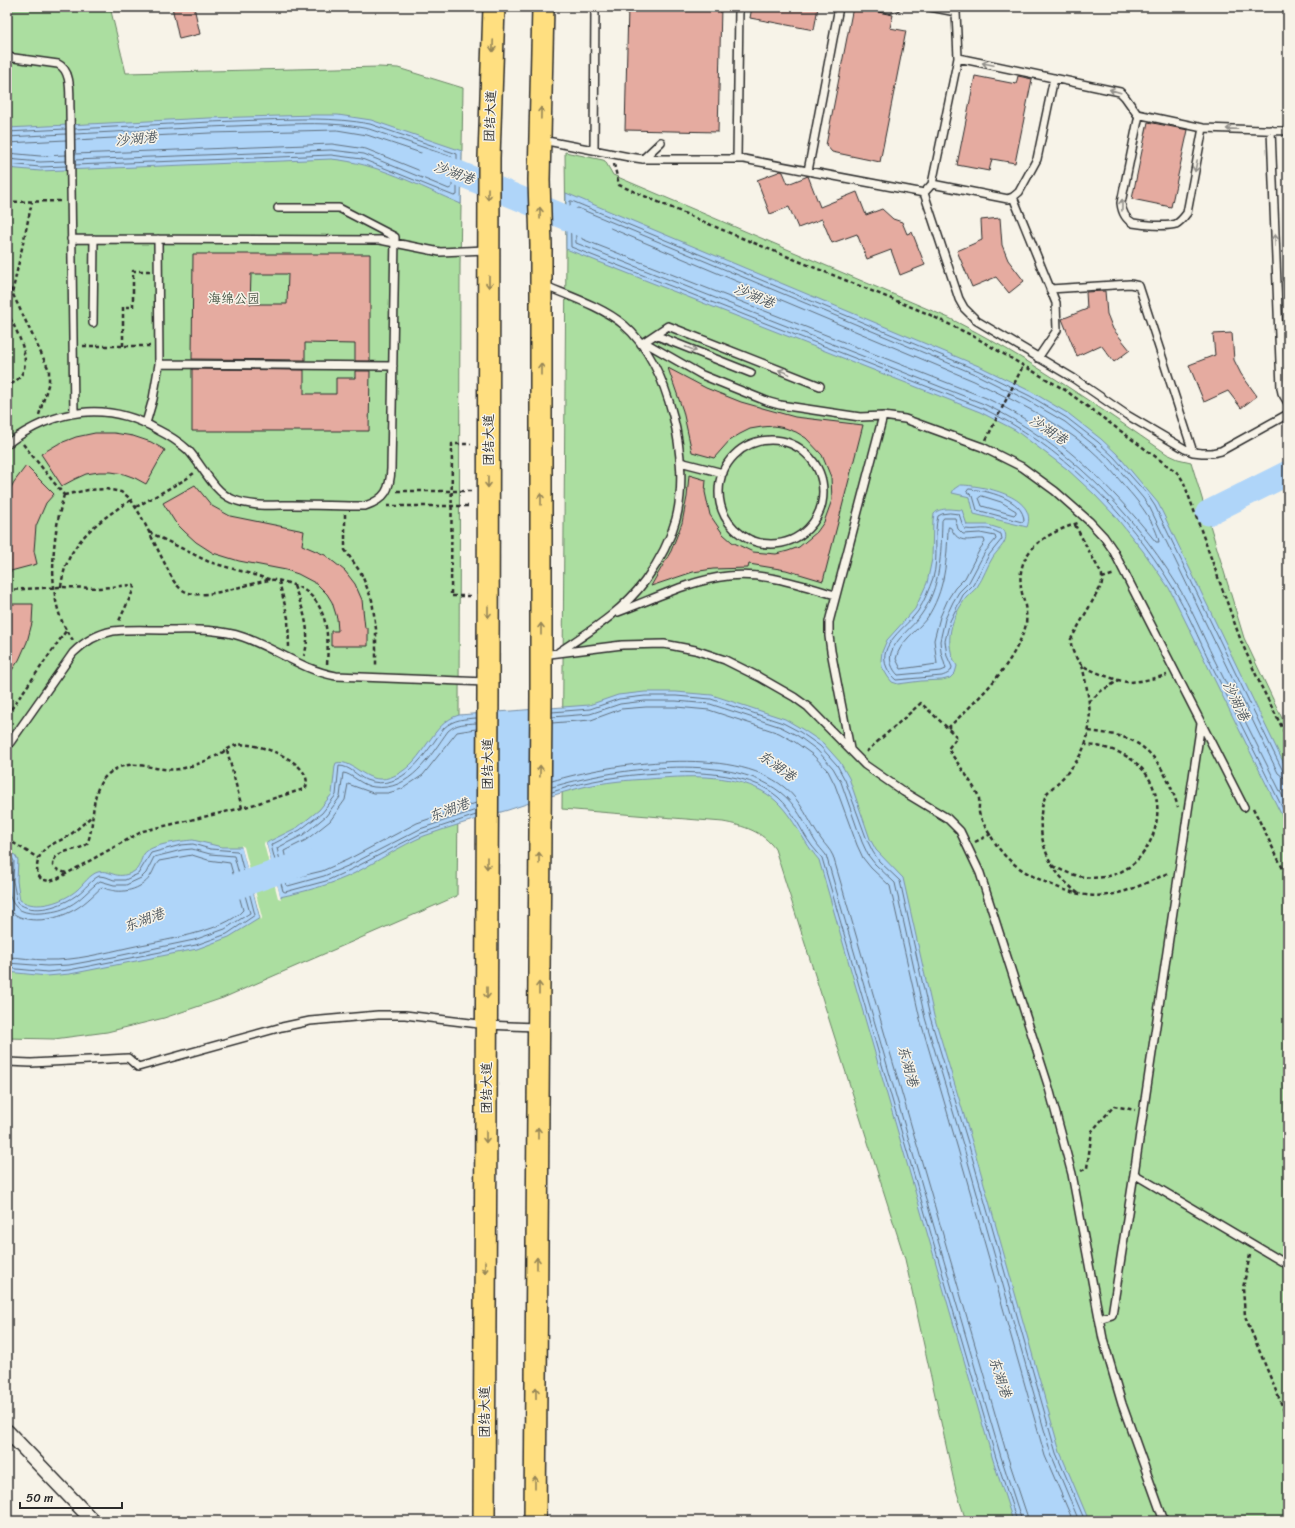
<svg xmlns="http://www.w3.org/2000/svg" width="1295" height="1528" viewBox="0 0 1295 1528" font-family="Sriracha,'LXGW WenKai TC',sans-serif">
  <rect width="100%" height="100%" fill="#f7f3e8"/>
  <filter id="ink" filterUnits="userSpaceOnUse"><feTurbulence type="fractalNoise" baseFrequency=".025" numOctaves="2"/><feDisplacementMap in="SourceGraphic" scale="8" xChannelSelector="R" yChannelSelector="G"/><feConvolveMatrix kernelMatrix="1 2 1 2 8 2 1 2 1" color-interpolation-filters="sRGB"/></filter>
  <g filter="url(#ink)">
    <path fill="#abdea0" stroke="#6b8466" d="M7 7H110L126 73 379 67 398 68 463 88 460 265 459 715 457 896 223 998 164 1018 107 1032 54 1039 7 1038Z
      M565 152 603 160 605 161 613 175 949 318C1026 356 1097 406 1167 454L1178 459 1191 462 1244 638 1288 731V1521H966L955 1486 905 1259 775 849C762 831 744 826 723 822L562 809 566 249Z"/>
    <path fill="#afd5f9" stroke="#7a91a7" d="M315 115H338L371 120 462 151 461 204C419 186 377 163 331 159L40 171 7 168V128L209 118Z
      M566 193 981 367 1032 392 1069 414 1101 439 1117 454 1158 503 1288 772V828L1169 588 1143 551 1115 516 1094 494 1067 469 1015 430 980 412 566 249Z
      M960 485C981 485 1039 496 1027 527L974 514 970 497 952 493 954 489Z
      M950 509 962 510 967 525H988L1004 530C1010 541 999 548 993 557 987 566 984 577 977 587 974 591 969 594 966 598 951 618 943 643 957 666L955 673 950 678 942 680 921 681 898 684 892 682 888 677 882 667 881 660 882 652 887 640 915 609 927 583 932 559 933 520 934 514C938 509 945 509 950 509Z
      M645 692H676L712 695 785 719 802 729 823 743 840 762 849 778 870 839 876 850 903 878 934 1016 973 1145 1060 1452 1089 1521H1013L993 1460 819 860C799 837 790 806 762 791 730 773 685 776 649 779 627 780 605 782 583 787 558 793 533 802 508 810 480 818 452 826 424 836 400 846 378 861 355 873 331 885 306 891 280 897L266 843 298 827 319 810 332 794 335 766 336 763C356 758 366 790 396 775 425 761 431 723 459 715L589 705 618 695Z
      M193 840 222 847H242L260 918 229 937 197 949 70 974 47 976 7 972V852L15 855 18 860 17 881 20 900C36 911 63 902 77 890 83 885 90 874 98 872 111 869 115 881 133 872 140 869 140 860 144 854 151 844 181 841 193 840Z"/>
    <path fill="#f7f3e8" d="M265 841 266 843 281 899 278 898 264 844Z
      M241 845 244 847 262 918 261 920Z"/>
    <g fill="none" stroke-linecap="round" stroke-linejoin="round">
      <path stroke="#606f7d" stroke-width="1" d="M75 129C137 126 199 122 261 120 297 119 334 117 370 124L457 154V195L454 196 362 159 331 155 75 165
        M7 132 66 129
        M75 134C137 131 198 127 260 125 296 124 333 121 369 129L452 157V187L449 189 364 154 331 150 75 160
        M7 137 66 134
        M75 140 210 133 337 130 367 135 445 161 446 163V178L443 180 366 149 332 144 75 154
        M7 143 66 140
        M7 153 40 156 66 155
        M7 159 40 162 66 161
        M7 164 40 167 66 166
        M584 217 974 381C1015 401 1055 420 1090 449 1104 461 1116 476 1128 490 1139 502 1157 526 1159 542H1156C1109 484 1055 430 986 398L582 239 581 219Z
        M969 489C986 490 1024 499 1024 521L1022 522 977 510 973 496 967 492Z
        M982 496 1001 502 1016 511V513L1014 515 982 506 979 498Z
        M950 513 959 514 963 526 965 529C980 531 985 525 1001 534L1002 539 989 555 973 585 963 595 950 621 945 641 947 656 952 667C951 673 947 674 942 676L896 680C892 677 889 672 887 668 876 645 907 627 918 611 924 602 929 589 933 578 939 558 933 535 938 516L942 514Z
        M944 518H955L958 529 963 534 980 533 995 536 996 539 985 552 969 582 959 592 953 602 945 619 940 641 941 652 946 669 941 671 898 675C892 669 889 661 891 653 896 638 912 628 921 615 941 587 941 554 942 521Z
        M949 527 951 528C959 546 970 538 984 539L985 542 980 549 965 578 955 588 948 599 940 617 934 640 937 664 901 669 896 659C899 642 917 631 927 618 945 591 947 560 948 529Z
        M552 712 590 709 619 699 645 696H676L711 699 783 723 800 732 820 746 837 765 845 780 867 840 873 852 879 861 900 881 930 1017 969 1146 1056 1453 1085 1521
        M552 717 590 714 620 704 645 701H676L710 704 781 727 798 736 817 750 833 768 841 782 862 842 868 855 875 864 895 883 925 1018 964 1148 1051 1454 1079 1521
        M552 723 591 720 621 709 646 707H676L709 710 779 733 795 742 813 755 828 771 835 785 857 845 863 858 871 868 890 886 920 1019 958 1149 1045 1456 1073 1521
        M1288 773 1283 771 1273 751 1155 506 1147 494 1114 457 1098 442 1067 418 1030 396 979 371 572 201H570L571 247 982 408C1060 445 1127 512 1172 586 1187 610 1198 638 1211 664 1237 716 1262 767 1288 819
        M1288 778 1283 777 1278 773 1150 508 1143 498 1111 460 1095 446 1065 422 1027 400 977 375 578 208 575 209 576 243 984 404C1063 441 1130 509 1176 583 1191 607 1202 634 1214 659 1239 708 1263 758 1288 807
        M552 781C612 763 732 745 784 787 802 801 808 821 821 839 825 845 830 849 833 856L1007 1455 1027 1515 1028 1521
        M552 787C612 769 727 751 780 792 796 804 805 824 815 841 818 846 823 851 826 855L1001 1457 1022 1521
        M552 792C562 789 573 785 584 783 633 772 738 761 778 797 794 811 800 830 812 846 815 850 819 854 822 858L996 1458 1017 1521
        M476 803 417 823 347 860 322 871 293 878 290 877 284 851 306 840 330 821 345 800 348 784 373 793H388L402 789 423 775 457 732 476 729
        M476 810 420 829 350 865 324 876 288 886 286 885 277 848 303 835 326 816 340 797 343 773C351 773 362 786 374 787 410 792 430 756 448 731 457 723 465 724 476 723
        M476 815 422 833 352 869 326 881 285 892 283 891 271 845 300 830 322 813 336 795 339 766C350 766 357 776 366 780 403 794 426 752 444 728 454 719 464 719 476 718
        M7 856 12 858 14 861 13 881 17 902C32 916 63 906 78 894 85 889 91 880 99 876L106 877 114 880H125L138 874 151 853 181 845 193 844 210 849 237 851 239 853 255 915 227 934 196 945 69 970 47 972 7 968
        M7 861 9 863C8 891 5 916 42 913 51 912 61 911 69 906 81 900 89 889 100 881L114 885H126L141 878 146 873 154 857 182 850 192 849 210 854 234 856 250 913 225 929 194 940 113 957 69 965 47 966 7 963
        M7 907C20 926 52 921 70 912 83 906 92 896 102 887 105 888 108 890 111 890 125 894 144 888 151 875 154 870 155 865 159 861L192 855 208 860 230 863 243 910C225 932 159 941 131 947 104 953 74 961 47 960 33 960 20 957 7 957"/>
      <path stroke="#afd5f9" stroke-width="25" d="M429 163 451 170 598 231
        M1208 513 1288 473
        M218 893 305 862"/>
    </g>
    <path fill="#e5aba0" stroke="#2b2b2b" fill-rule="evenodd" d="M172 7H194L200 34 179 39Z
      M628 7H721L718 132 625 130Z
      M752 7H818L814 30 750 18Z
      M853 7 893 15 890 28 906 31 880 162 832 152 826 145Z
      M975 76 1016 84 1018 76 1032 79 1015 163 992 159 989 171 957 165Z
      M1148 122 1188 130 1171 207 1132 199Z
      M781 171 783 172 788 184 808 176 820 207 857 192 866 215 882 209 893 219 902 222 907 234 912 232 925 265 900 275 891 250 867 259 857 234 832 243 822 219 798 228 789 207 770 214 757 180Z
      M1000 218 1002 245 1008 260 1024 281 1009 293 996 277 972 287 957 251 982 240 981 220Z
      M193 254H370V361H355V344L305 343V360L192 359ZM251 274H288L287 304H250Z
      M1105 291 1107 314 1113 329 1130 350 1114 362 1101 345 1077 356 1062 319 1087 309 1086 292Z
      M1232 333 1234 360 1241 374 1257 396 1241 408 1228 391 1204 402 1189 365 1215 355 1213 334Z
      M668 368 706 388 741 402 766 409 795 417 863 425 823 581 786 570 749 564 748 568 713 569 693 572 651 586 671 551 682 523 687 497 689 475 706 480 705 492 710 515 723 534 732 542 753 552 776 554 788 551 799 547 817 532 824 522 832 500 831 477 822 455 806 438 796 432 785 428 774 426 762 427 750 429 740 434 730 440 714 458 692 452 683 411Z
      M192 369 304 370V394H336V378H355V371H370L369 431H192Z
      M95 433H114L133 436 151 442 165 450 146 484 135 478 124 474 111 472H99L86 474 75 479 62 486 41 454 58 444 76 437Z
      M26 466 54 494 46 503 36 526 34 551 37 564 7 572V495L14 482Z
      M195 485 212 506 230 516 304 531 302 545 325 555 345 571 355 584 362 600 365 628H368V646H331V631H338L337 618 332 602 327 594 317 584 298 574 286 570 239 561 213 553 196 542 185 532 175 522 163 503Z
      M7 604H33L32 623 27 642 19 660 7 677Z"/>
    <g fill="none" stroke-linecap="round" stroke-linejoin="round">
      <g stroke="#2b2b2b" stroke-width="10">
        <path id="lane" d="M880 7 890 9 896 7
          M7 57 58 64C73 71 69 96 70 110L74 413
          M958 58 1120 92 1125 97 1137 114 1203 128 1288 131
          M1139 115 1121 203C1122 212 1125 219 1133 223 1144 225 1166 227 1176 224 1180 222 1184 217 1187 213L1203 128
          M1271 130 1281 388 1282 393 1288 403
          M542 140 629 157 643 159H744L924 193 959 299 964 308 977 321 1073 378 1127 415 1185 449 1193 452 1202 453H1212L1221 451 1288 414
          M594 150 595 7
          M643 159 661 142
          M737 159 739 7
          M808 171 839 7
          M932 184 1008 199 1013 197 1019 192 1037 159 1054 78
          M924 193 932 184 958 58 956 12 930 7
          M1013 197 1056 303 1057 330 1038 358
          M71 239 380 240 440 252 486 250
          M543 285C569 296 603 307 624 325 670 364 691 462 676 519 670 541 658 563 645 581 622 612 590 631 559 652
          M1050 289 1130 284 1139 286 1193 452
          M93 323 94 239
          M655 335 751 373
          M644 342 702 375 769 402 780 405 860 417 883 416 905 419 982 447 1022 467 1055 491 1089 521 1104 537 1113 550 1244 807
          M641 344 668 326 820 386
          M159 364 393 366
          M146 423 153 399 159 364 158 239
          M719 492a52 52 0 1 1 104 0a52 52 0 1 1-104 0Z
          M7 444C54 409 106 400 158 430 168 435 179 442 188 450 202 465 214 492 232 499 251 507 272 505 292 505 316 505 341 506 365 506 386 499 390 489 391 469L395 237 339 208H278
          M680 462 723 473
          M618 612C654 599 690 580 728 576 765 572 801 585 835 595
          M542 655 622 645 664 644 695 650 725 660 759 677 794 697 808 707 865 765 904 792 947 818 960 831 980 873 1049 1088 1072 1174 1103 1339 1122 1404 1164 1521
          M7 747 73 653C84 642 97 634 113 631 129 629 145 630 161 630 189 630 217 628 243 637 275 648 302 670 336 676L486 682
          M850 749 831 651 829 636V622L883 416
          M7 1062 31 1063 128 1058 138 1067 282 1027 310 1021 378 1015H405L487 1025 536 1027
          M1134 1174 1288 1265
          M1099 1319 1112 1315 1134 1174 1201 723"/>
      </g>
      <g stroke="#2b2b2b" stroke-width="16">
        <path id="street" d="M7 1431 93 1521"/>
      </g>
      <g stroke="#2b2b2b" stroke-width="24">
        <path id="primary" d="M484 1521 488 692 489 158 494 7
          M535 1521 541 696V245L539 180 543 7"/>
      </g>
      <path stroke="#2b2b2b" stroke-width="2.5" stroke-dasharray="4 3" stroke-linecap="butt" d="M614 164 619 185 732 234 926 313 973 336 1065 390 1179 474 1184 483 1241 641 1261 686 1288 739
        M7 202 62 201
        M7 282 49 370V382L39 415
        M7 296 12 294 32 202
        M7 312C18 334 41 372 7 386
        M83 346H150
        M123 346V307H133V271H150
        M986 440 1023 366
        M23 444 64 495
        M397 491H471
        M64 495 88 490 106 489 121 492 127 496 131 500 141 516 173 580C177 586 182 591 189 593 210 599 248 583 270 580 279 579 288 583 296 586 328 599 329 635 327 665
        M64 495C52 536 44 605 73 640
        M387 506H470
        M136 507 186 479 194 473
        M345 514V550L361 573 372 600 376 629V667
        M1075 525 1102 575V583L1100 588 1071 639C1070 647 1075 658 1081 664 1087 670 1118 681 1127 682 1140 682 1155 678 1167 675
        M149 532 209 562 272 580
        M1102 578 1115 574
        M279 581 288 618 289 647
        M294 586C303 609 312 631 304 656
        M61 587C66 543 97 522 131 500
        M7 590 61 587 100 588 132 585 134 586 133 591 119 621
        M470 596H451L452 444H471
        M1089 702 1101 691 1118 681
        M7 715 66 631
        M948 728C978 699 1009 671 1024 631 1029 619 1025 605 1022 593 1013 551 1045 534 1078 523
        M1089 731C1101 733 1114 734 1126 738 1156 749 1169 779 1178 807
        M227 750 242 808
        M866 752 921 703 957 737 948 749C958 764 970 779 978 795 981 802 977 809 980 816 984 826 992 838 998 847 1008 862 1025 873 1041 880 1095 906 1117 897 1168 873
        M1253 808 1288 879
        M7 839 38 858
        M975 842 991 834
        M1053 866C1158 923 1208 753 1086 745
        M66 873 58 870 53 866C53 848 76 853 87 844 96 824 89 792 106 776 130 753 152 773 179 769 191 767 204 762 216 756 223 753 229 747 237 745 256 741 314 762 306 787L304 789 242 808 143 831 57 879 49 881 41 879C37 874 36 868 38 861 42 845 58 843 70 835 78 829 85 822 92 816
        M1078 893C1070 887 1062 879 1056 871 1041 850 1035 816 1047 793 1054 786 1061 780 1067 773 1098 740 1091 705 1082 665
        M1081 1171 1087 1168 1092 1131 1114 1106 1135 1110
        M1250 1255 1243 1288 1245 1316 1288 1420"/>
      <use href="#lane" stroke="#f7f3e8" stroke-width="7"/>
      <use href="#street" stroke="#f7f3e8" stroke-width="13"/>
      <use href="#primary" stroke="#ffdf80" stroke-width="21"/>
    </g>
    <defs><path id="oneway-shaft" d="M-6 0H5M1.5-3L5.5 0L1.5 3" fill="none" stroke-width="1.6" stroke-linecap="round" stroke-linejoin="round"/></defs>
    <g stroke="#958556">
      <use href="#oneway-shaft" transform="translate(493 46) rotate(92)"/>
      <use href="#oneway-shaft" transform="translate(541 113) rotate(-89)"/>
      <use href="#oneway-shaft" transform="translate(488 194) rotate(90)"/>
      <use href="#oneway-shaft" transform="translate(540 213) rotate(-91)"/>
      <use href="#oneway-shaft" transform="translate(489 282) rotate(90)"/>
      <use href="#oneway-shaft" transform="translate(541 369) rotate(-90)"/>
      <use href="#oneway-shaft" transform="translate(488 482) rotate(90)"/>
      <use href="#oneway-shaft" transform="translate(541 499) rotate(-90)"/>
      <use href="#oneway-shaft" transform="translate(488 612) rotate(90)"/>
      <use href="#oneway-shaft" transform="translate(541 629) rotate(-90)"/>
      <use href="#oneway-shaft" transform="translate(540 771) rotate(-89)"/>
      <use href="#oneway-shaft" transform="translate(539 858) rotate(-90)"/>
      <use href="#oneway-shaft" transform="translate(487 863) rotate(90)"/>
      <use href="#oneway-shaft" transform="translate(539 988) rotate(-90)"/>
      <use href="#oneway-shaft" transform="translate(487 993) rotate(90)"/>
      <use href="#oneway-shaft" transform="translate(538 1133) rotate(-90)"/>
      <use href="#oneway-shaft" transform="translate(486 1137) rotate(90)"/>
      <use href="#oneway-shaft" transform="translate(537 1263) rotate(-90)"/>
      <use href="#oneway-shaft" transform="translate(485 1267) rotate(90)"/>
      <use href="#oneway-shaft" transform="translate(536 1393) rotate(-90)"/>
      <use href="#oneway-shaft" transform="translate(535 1482) rotate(-90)"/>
    </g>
    <g stroke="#918f8a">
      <use href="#oneway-shaft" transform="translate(988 64) rotate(-168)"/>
      <use href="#oneway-shaft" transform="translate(1115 91) rotate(-164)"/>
      <use href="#oneway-shaft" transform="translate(1232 129) rotate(-178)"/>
      <use href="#oneway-shaft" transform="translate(1196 166) rotate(101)"/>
      <use href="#oneway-shaft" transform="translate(1122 205) rotate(-89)"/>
      <use href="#oneway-shaft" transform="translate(1275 240) rotate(-92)"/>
      <use href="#oneway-shaft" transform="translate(691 349) rotate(22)"/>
      <use href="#oneway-shaft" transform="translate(784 372) rotate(-158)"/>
    </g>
  </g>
  <g text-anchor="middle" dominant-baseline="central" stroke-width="3" stroke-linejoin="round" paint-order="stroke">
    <g font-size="13" fill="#2b2b2b" stroke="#f7f3e8">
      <text transform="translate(490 116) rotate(-88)">团结大道</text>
      <text transform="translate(488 440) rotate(-90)">团结大道</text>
      <text transform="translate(487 764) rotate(-90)">团结大道</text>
      <text transform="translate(486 1088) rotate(-90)">团结大道</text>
      <text transform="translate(484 1412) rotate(-90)">团结大道</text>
    </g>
    <g font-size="13" fill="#4b5848" stroke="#f7f3e8">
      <text x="234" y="298">海绵公园</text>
    </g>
    <g font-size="14" font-style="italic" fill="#4c565e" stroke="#f7f3e8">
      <text transform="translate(136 139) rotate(-5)">沙湖港</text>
      <text transform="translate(454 173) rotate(20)">沙湖港</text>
      <text transform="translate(754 296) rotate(23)">沙湖港</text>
      <text transform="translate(1048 430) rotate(33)">沙湖港</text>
      <text transform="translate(1236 701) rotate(64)">沙湖港</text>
      <text transform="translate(777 766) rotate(36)">东湖港</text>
      <text transform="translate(449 810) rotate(-20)">东湖港</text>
      <text transform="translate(144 920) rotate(-20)">东湖港</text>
      <text transform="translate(908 1066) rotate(74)">东湖港</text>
      <text transform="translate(1000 1377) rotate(72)">东湖港</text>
    </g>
  </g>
  <rect width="1295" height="1528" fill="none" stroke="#f7f3e8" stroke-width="24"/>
  <rect x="12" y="12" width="1271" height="1504" fill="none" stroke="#2b2b2b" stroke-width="1.5" filter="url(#ink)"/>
  <path d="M20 1502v6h102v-6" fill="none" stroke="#2b2b2b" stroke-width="2"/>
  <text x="26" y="1502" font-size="12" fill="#2b2b2b" stroke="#f7f3e8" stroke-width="3" paint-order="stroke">50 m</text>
</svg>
